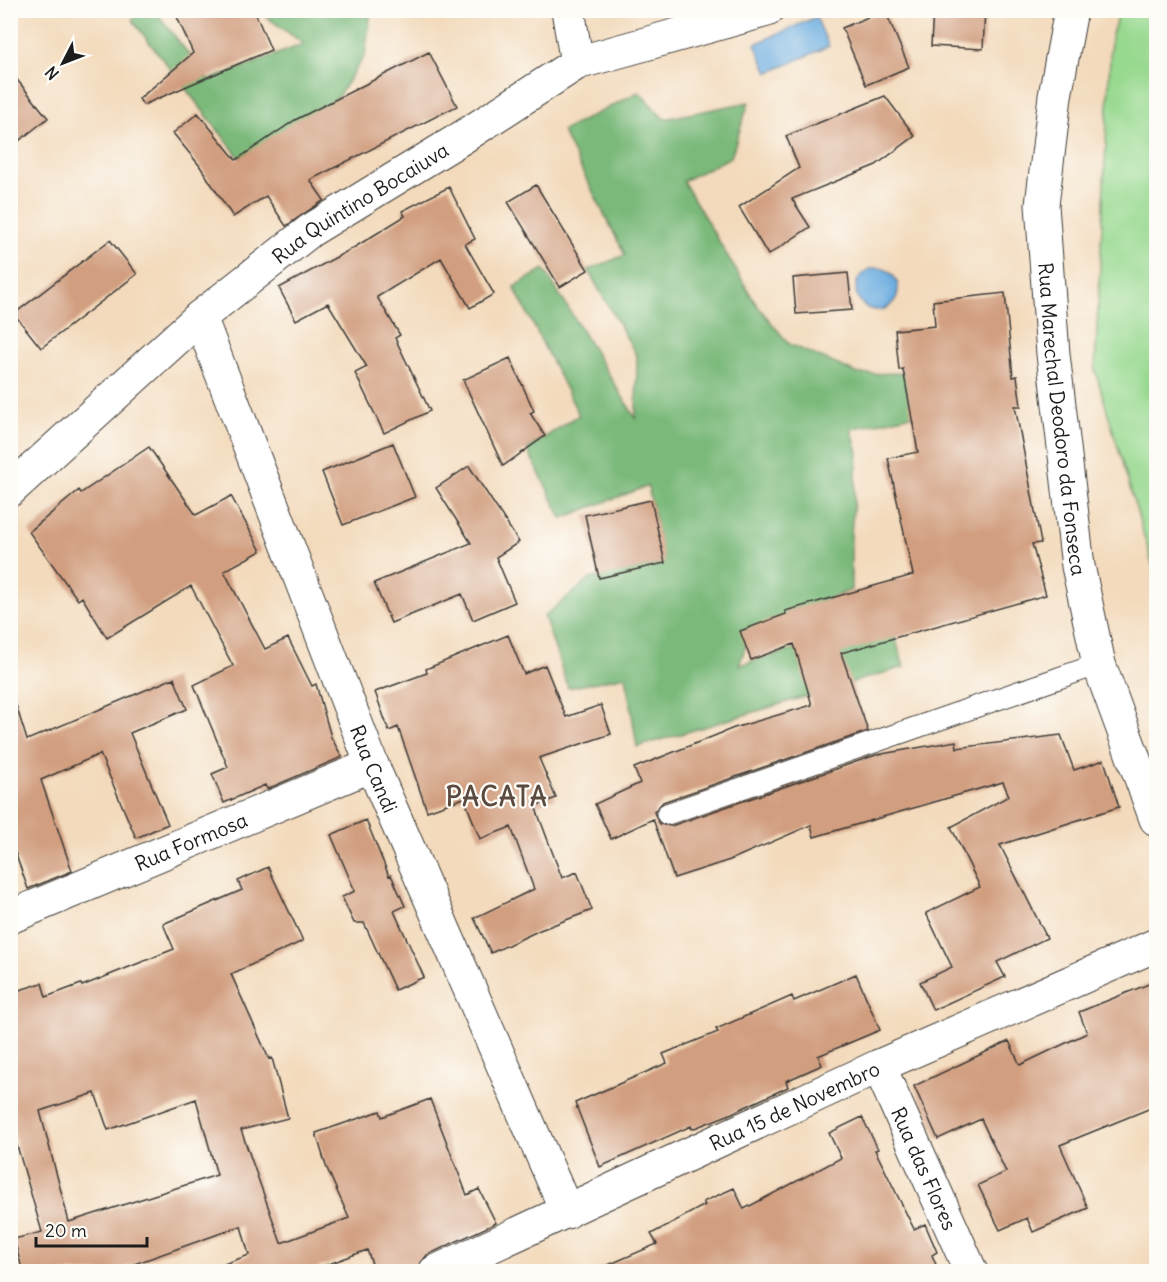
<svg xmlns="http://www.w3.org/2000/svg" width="1167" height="1282" viewBox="0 0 1167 1282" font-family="Delius,sans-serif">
  <rect width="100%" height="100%" fill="#fdfcf7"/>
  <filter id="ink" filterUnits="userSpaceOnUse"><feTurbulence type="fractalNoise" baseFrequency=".0167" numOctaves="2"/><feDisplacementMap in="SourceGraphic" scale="12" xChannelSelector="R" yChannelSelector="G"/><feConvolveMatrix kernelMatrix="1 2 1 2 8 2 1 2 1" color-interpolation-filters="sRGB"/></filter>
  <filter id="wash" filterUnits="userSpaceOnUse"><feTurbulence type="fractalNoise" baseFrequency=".008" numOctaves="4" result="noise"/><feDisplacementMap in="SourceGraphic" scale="24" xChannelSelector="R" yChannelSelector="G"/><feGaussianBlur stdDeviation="1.35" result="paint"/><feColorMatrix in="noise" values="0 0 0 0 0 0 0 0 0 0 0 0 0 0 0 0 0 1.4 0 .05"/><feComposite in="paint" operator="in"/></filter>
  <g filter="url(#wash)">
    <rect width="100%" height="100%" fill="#f3dabc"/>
    <path fill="#98d990" stroke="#5a7a56" stroke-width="1.5" d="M1119 11H1156V576L1095 370 1111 38Z"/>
    <path fill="#7ab97a" stroke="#4b6a4b" stroke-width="1.5" d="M371 10 365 55 324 118 239 157 132 20 142 11H155L209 80 304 44 258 11Z
      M639 92 664 119 749 102 731 157 683 181 756 304 789 344 859 374 912 373 913 415 851 429 858 452 851 534V590L752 628 739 665 890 621 904 667 637 747 626 676 568 688 544 616 590 579 664 563 648 486 562 518 527 449 579 415 514 287 544 269 636 419 637 356 588 270 625 255 562 131Z"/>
    <path fill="#6dade0" stroke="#44647e" stroke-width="1.5" d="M816 17 829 46 768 73 755 44Z
      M856 289a21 21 0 1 1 42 0a21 21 0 1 1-42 0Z"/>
    <g id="blocks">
      <path fill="#d19e7f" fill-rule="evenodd" d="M174 10H254L271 50 143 105 139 99 193 53Z
        M885 10 909 67 866 85 842 28Z
        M933 10H985L983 49 931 46Z
        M429 52 457 106 310 180 324 200 286 226 266 196 233 217 199 165 173 133 198 113 236 160 295 120Z
        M10 71 48 118 10 148Z
        M885 96 915 136 876 165 792 199 810 227 768 255 739 207 799 168 786 136Z
        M536 185 588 270 560 287 508 202Z
        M449 187 475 239 465 244 494 294 470 308 441 258 377 297 400 335 395 338 430 411 384 433 355 373 367 367 328 303 296 320 279 288 355 247 405 216 402 211Z
        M110 240 137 274 41 348 14 314Z
        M848 273 852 310 796 314 793 278Z
        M1005 293 1013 377 1017 376 1021 406H1015L1041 543 1032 544 1046 595 841 653 868 731 663 802 654 812 659 824 671 826 876 755 956 741 957 748 1061 735 1074 770 1104 760 1119 807 1000 845 1047 938 997 962 1005 977 933 1010 920 982 952 967 926 913 980 887 951 827 1009 796 1003 782 814 837 811 825 730 860 674 878 653 819 611 839 595 804 640 783 634 768 734 728 812 705 794 644 751 660 740 631 786 614 785 611 913 575 888 458 918 452 903 369 899 370 895 330 935 326 933 301Z
        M510 358 534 411 530 413 545 436 503 466 463 380Z
        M393 443 415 497 343 525 322 472Z
        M149 447 196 515 231 496 261 551 224 571 265 649 288 638 312 686 316 684 331 737 342 757 267 789 265 785 224 803 212 774 228 767 194 685 233 666 191 586 107 638 82 597 78 600 29 532 79 490 81 493Z
        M469 466 519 542 496 557 515 602 473 620 462 594 391 623 374 583 471 543 436 488Z
        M651 500 665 563 599 578 585 515Z
        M508 635 524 674 545 665 566 717 601 705 611 734 539 758 556 798 535 806 562 878 577 872 592 910 540 930 491 953 474 918 534 889 511 827 480 839 464 798 427 811 398 727 389 731 375 692 427 673 426 669Z
        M174 678 187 709 130 733 168 824 136 838 100 754 41 780 72 871 28 889 10 838V706L16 705 27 740Z
        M366 820 389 876 391 875 405 906 394 911 424 977 395 990 364 923H354L342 897 355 891 331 835Z
        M268 867 303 941 231 974 269 1059 272 1058 288 1118 241 1130 281 1243 349 1218 326 1166 316 1133 380 1111 382 1117 430 1099 467 1195 479 1189 496 1223 427 1255 417 1268 407 1272H375L367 1250 307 1272H214L213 1268 249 1255 241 1226 112 1272H23L14 1239 42 1232 10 1121V993L42 983 46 997 81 984 82 986 174 949 163 924 242 890 238 881ZM95 1093 108 1130 196 1099 217 1175 69 1222 40 1111Z
        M856 974 880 1030 818 1056 822 1065 786 1081 788 1087 728 1115 692 1129 691 1126 600 1167 575 1103 667 1063 663 1054 718 1032 716 1029 792 996 794 1001Z
        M1156 981V1106L1060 1145 1088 1208 1033 1232 1027 1218 1000 1230 978 1185 1006 1172 981 1119 938 1139 914 1086 1009 1041 1020 1065 1087 1033 1079 1012Z
        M862 1117 878 1149 875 1150 914 1229 925 1224 937 1252 932 1255 939 1272H592L657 1244 651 1234 705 1205 703 1202 734 1188 744 1209 841 1158 829 1133Z"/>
    </g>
  </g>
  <g filter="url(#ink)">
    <use href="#blocks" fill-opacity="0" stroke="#3c3834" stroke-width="1.5"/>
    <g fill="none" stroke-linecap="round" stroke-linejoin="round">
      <g stroke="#3c3834" stroke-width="23">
        <path id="service" d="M667 814 1099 664"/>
      </g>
      <g stroke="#3c3834" stroke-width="35">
        <g id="minor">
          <path id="s1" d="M200 317 372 765 567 1212"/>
          <path id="s2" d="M10 490 200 317 311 230 463 137 577 63"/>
          <path id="s3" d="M10 917 372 765"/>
          <path id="s4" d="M879 1066 971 1272"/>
        </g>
      </g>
      <g stroke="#3c3834" stroke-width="35">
        <g id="tertiary">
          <path d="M568 10 577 63 767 10"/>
          <path id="s5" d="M1071 10 1055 96 1042 205 1053 354 1078 566 1099 664 1156 819"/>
          <path id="s6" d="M435 1272 879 1066 1156 945"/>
        </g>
      </g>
      <use href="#service" stroke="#fff" stroke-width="21"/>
      <use href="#minor" stroke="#fff" stroke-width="33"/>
      <use href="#tertiary" stroke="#fff" stroke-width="33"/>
    </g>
  </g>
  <g text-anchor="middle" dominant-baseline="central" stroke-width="4.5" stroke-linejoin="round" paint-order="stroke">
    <g font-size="20" fill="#1c1c1c" stroke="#fdfcf7">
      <text stroke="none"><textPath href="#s2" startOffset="454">Rua Quintino Bocaiuva</textPath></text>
      <text stroke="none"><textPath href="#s5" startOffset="412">Rua Marechal Deodoro da Fonseca</textPath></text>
      <text stroke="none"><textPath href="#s1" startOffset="484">Rua Candi</textPath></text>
      <text stroke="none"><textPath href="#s3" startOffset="196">Rua Formosa</textPath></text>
      <text stroke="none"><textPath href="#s6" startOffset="396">Rua 15 de Novembro</textPath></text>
      <text stroke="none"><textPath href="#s4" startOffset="112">Rua das Flores</textPath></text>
    </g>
    <g font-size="26" font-weight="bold" letter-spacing="1.5" fill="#5b4a3f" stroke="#fdfcf7">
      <text x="497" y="796">PACATA</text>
    </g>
  </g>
  <rect width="1167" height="1282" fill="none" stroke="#fdfcf7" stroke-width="36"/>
  <g transform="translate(63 63) rotate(228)" stroke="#fdfcf7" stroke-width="4.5" paint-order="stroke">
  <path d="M0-4.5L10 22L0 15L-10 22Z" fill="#1c1c1c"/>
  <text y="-9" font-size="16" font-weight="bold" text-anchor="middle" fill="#1c1c1c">N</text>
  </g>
  <path d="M36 1237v9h111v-9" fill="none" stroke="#1c1c1c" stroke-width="3"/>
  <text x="45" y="1237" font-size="18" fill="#1c1c1c" stroke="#fdfcf7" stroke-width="4.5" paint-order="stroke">20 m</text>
</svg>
